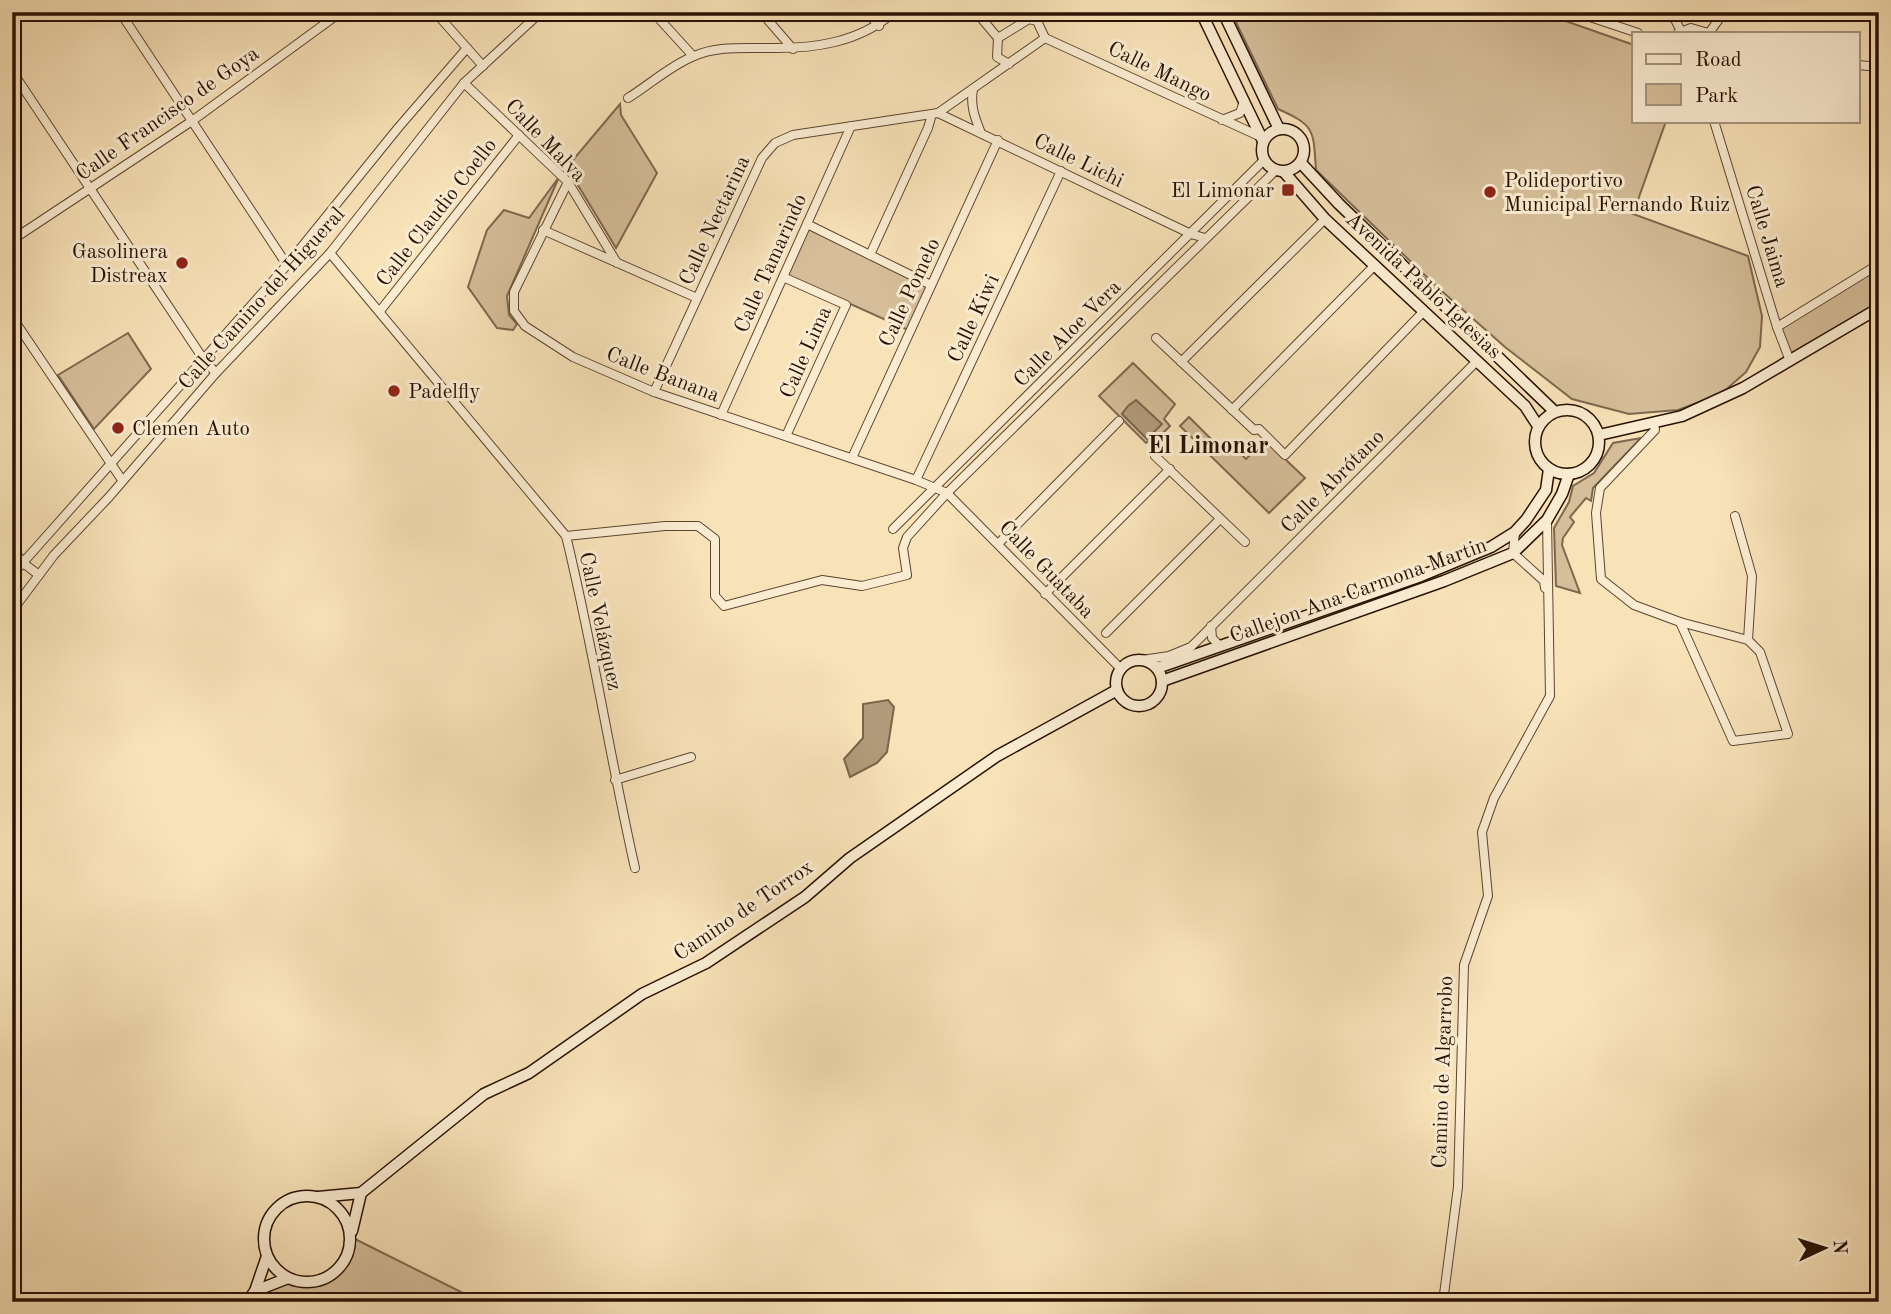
<svg xmlns="http://www.w3.org/2000/svg" width="1891" height="1314" font-family="'Old Standard TT',serif">
	<rect width="100%" height="100%" fill="#f8e2b8"/>
	<filter id="stains"><feTurbulence type="fractalNoise" baseFrequency=".00286" numOctaves="4"/><feColorMatrix values="0 0 0 0 .2 0 0 0 0 .09 0 0 0 0 .02 0 0 0 .5 -.17"/></filter>
	<radialGradient id="worn" r=".72"><stop offset=".6" stop-color="#630" stop-opacity="0"/><stop offset="1" stop-color="#630" stop-opacity=".3"/></radialGradient>
	<g fill="#d5be99" stroke="#7e684e" stroke-width="2">
		<path d="M1231 12H1540L1634 45V121H1666L1633 214 1748 256 1762 316 1760 347 1746 372 1721 394 1678 410 1629 414 1572 399 1505 347 1436 286 1316 170C1313 130 1316 126 1278 109Z"/>
		<polygon points="620,104 621,115 657,173 616,248 567,167"/>
		<polygon points="559,177 507,296 509,315 517,324 513,330 497,328 468,287 487,230 504,210 529,218"/>
		<polygon points="809,228 927,286 908,330 786,275"/>
		<polygon points="1879,267 1879,304 1791,359 1780,328"/>
		<polygon points="128,333 151,369 94,429 58,375"/>
		<polygon points="1133,363 1175,404 1164,419 1170,426 1155,441 1152,438 1146,443 1099,396"/>
		<polygon points="1189,417 1227,455 1235,448 1246,459 1265,440 1305,478 1269,513 1180,426"/>
		<polygon points="1641,438 1593,488 1591,501 1586,498 1570,517 1574,522 1563,538 1562,545 1580,593 1556,586 1554,528 1569,502 1573,486 1594,473 1613,443"/>
		<path d="M353 1238 481 1302H249L255 1291C265 1287 277 1280 287 1279 292 1278 297 1282 303 1282 331 1285 345 1262 353 1238Z"/>
	</g>
	<g fill="#b19b7a" stroke="#7a644a" stroke-width="2">
		<polygon points="1136,400 1162,424 1147,439 1122,414 1128,406"/>
		<polygon points="888,700 894,707 887,752 877,763 850,777 844,759 863,738 863,704"/>
	</g>
	<g fill="none" stroke-linecap="round" stroke-linejoin="round">
		<defs>
			<g id="street">
				<polyline points="120,12 287,265"/>
				<polyline points="435,12 483,66"/>
				<polyline points="653,12 693,56"/>
				<polyline points="761,12 793,49"/>
				<polyline points="867,12 879,26"/>
				<polyline points="976,12 998,38"/>
				<polyline points="1575,12 1638,33"/>
				<polyline points="1671,12 1681,31"/>
				<polyline points="1678,33 1691,28 1708,33"/>
				<polyline points="1709,33 1724,12"/>
				<polyline points="1045,38 1259,136"/>
				<polyline points="1858,65 1879,67"/>
				<polyline points="12,71 204,360 216,373"/>
				<polyline points="464,83 568,182 617,263"/>
				<path d="M973 89C970 106 975 118 981 133"/>
				<path d="M628 98C649 85 670 66 692 57 715 46 743 48 767 48 813 49 859 43 894 12"/>
				<polyline points="938,113 1191,234 1205,238"/>
				<polyline points="1222,120 1240,113 1244,101"/>
				<polyline points="1714,121 1777,327 1790,361"/>
				<polyline points="568,182 514,292 514,311 525,326 573,357 654,392 916,480 947,493 1121,669"/>
				<polyline points="807,224 931,285"/>
				<polyline points="543,230 697,298"/>
				<polyline points="12,240 192,121 341,12"/>
				<path d="M330 253 566 536C593 646 610 758 635 868"/>
				<polyline points="870,255 928,128 932,114"/>
				<polyline points="783,277 846,305 786,436"/>
				<polyline points="380,311 519,135"/>
				<polyline points="12,317 122,480"/>
				<polyline points="1777,327 1879,264"/>
				<polyline points="1156,338 1254,430 1259,429 1285,455 1424,311"/>
				<polyline points="1181,362 1325,219"/>
				<polyline points="654,392 762,158 775,143 793,135 938,113 1045,38 1037,21 1029,19 998,38 997,57 1009,64"/>
				<polyline points="1232,410 1375,265"/>
				<polyline points="721,415 851,126"/>
				<polyline points="1654,423 1655,430 1600,488 1596,513 1601,579 1634,605 1680,622"/>
				<polyline points="1155,456 1245,542"/>
				<polyline points="852,458 998,140"/>
				<polyline points="916,480 1061,171"/>
				<polyline points="1735,516 1752,576 1748,640"/>
				<polyline points="893,529 1264,160"/>
				<polyline points="1515,532 1513,553 1544,581 1545,588"/>
				<polyline points="566,536 665,526 698,526 715,539 715,596 724,606 822,580 862,586 907,575 903,548 907,537 947,493 1276,170"/>
				<polyline points="998,544 1119,421"/>
				<polyline points="12,547 23,563 39,575"/>
				<polyline points="12,575 287,265 398,128 467,48"/>
				<polyline points="1045,594 1170,469"/>
				<polyline points="12,611 54,555 109,497 216,373 330,253 464,83 541,12"/>
				<polygon points="1680,622 1748,640 1760,652 1788,734 1733,741"/>
				<polyline points="1211,626 1212,638 1220,646"/>
				<polyline points="1106,633 1220,519"/>
				<polyline points="1142,660 1169,656 1191,647 1477,361"/>
				<polyline points="615,780 691,757"/>
				<polyline points="1443,1302 1458,1187 1464,965 1488,896 1482,832 1494,798 1550,696 1547,520"/>
			</g>
			<g id="secondary">
				<polyline points="1201,12 1263,141"/>
				<polyline points="1223,12 1279,129"/>
				<circle cx="1283" cy="150" r="21"/>
				<polyline points="1301,163 1339,204 1554,411"/>
				<polyline points="1284,172 1325,219 1525,406 1538,426"/>
				<circle cx="1567" cy="442" r="32"/>
				<polyline points="1599,435 1682,416 1743,388 1879,308"/>
				<circle cx="1139" cy="683" r="23"/>
				<polyline points="1157,668 1421,576 1491,547 1515,532 1526,520 1546,490 1549,469"/>
				<polyline points="1162,681 1444,581 1513,553 1547,520 1562,494 1569,474"/>
				<circle cx="307" cy="1239" r="43"/>
				<polyline points="318,1197 361,1193 484,1094 529,1073 642,994 706,963 805,897 850,858 997,756 1117,690"/>
				<polyline points="352,1231 361,1193"/>
				<polyline points="255,1291 288,1278"/>
				<polyline points="247,1302 255,1291 267,1256"/>
			</g>
		</defs>
		<use href="#street" stroke="#5c4530" stroke-width="10"/>
		<use href="#secondary" stroke="#281103" stroke-width="13"/>
		<use href="#street" stroke="#faecd1" stroke-width="8"/>
		<use href="#secondary" stroke="#faecd1" stroke-width="10"/>
	</g>
	<g fill="#8f2418" stroke="#faecd1" stroke-width="2.5">
		<rect x="1281" y="183" width="14" height="14" rx="3.5"/>
		<circle cx="1490" cy="192" r="7"/>
		<circle cx="182" cy="263" r="7"/>
		<circle cx="394" cy="391" r="7"/>
		<circle cx="118" cy="428" r="7"/>
	</g>
	<g text-anchor="middle" stroke-width="6" stroke-linejoin="round" paint-order="stroke">
		<g font-size="21" fill="#281103" stroke="#faecd1">
			<text transform="translate(1160 71) rotate(26)" y="7">Calle Mango</text>
			<text transform="translate(167 113) rotate(-35)" y="7">Calle Francisco de Goya</text>
			<text transform="translate(546 140) rotate(46)" y="7">Calle Malva</text>
			<text transform="translate(1079 160) rotate(26)" y="7">Calle Lichi</text>
			<text transform="translate(436 212) rotate(-52)" y="7">Calle Claudio Coello</text>
			<text transform="translate(714 220) rotate(-65)" y="7">Calle Nectarina</text>
			<text transform="translate(1768 236) rotate(73)" y="7">Calle Jaima</text>
			<text transform="translate(770 263) rotate(-66)" y="7">Calle Tamarindo</text>
			<text transform="translate(1424 285) rotate(43)" y="7">Avenida Pablo Iglesias</text>
			<text transform="translate(909 292) rotate(-65)" y="7">Calle Pomelo</text>
			<text transform="translate(261 298) rotate(-48)" y="7">Calle Camino del Higueral</text>
			<text transform="translate(973 318) rotate(-65)" y="7">Calle Kiwi</text>
			<text transform="translate(1067 333) rotate(-45)" y="7">Calle Aloe Vera</text>
			<text transform="translate(805 352) rotate(-66)" y="7">Calle Lima</text>
			<text transform="translate(663 374) rotate(21)" y="7">Calle Banana</text>
			<text transform="translate(1332 481) rotate(-45)" y="7">Calle Abrótano</text>
			<text transform="translate(1047 569) rotate(46)" y="7">Calle Guataba</text>
			<text transform="translate(1358 590) rotate(-20)" y="7">Callejon Ana Carmona Martin</text>
			<text transform="translate(601 621) rotate(78)" y="7">Calle Velázquez</text>
			<text transform="translate(743 910) rotate(-34)" y="7">Camino de Torrox</text>
			<text transform="translate(1442 1072) rotate(-88)" y="7">Camino de Algarrobo</text>
		</g>
		<g font-size="21" fill="#281103" stroke="#faecd1" text-anchor="start">
			<text x="1504" y="187">Polideportivo<tspan x="1504" dy="24">Municipal Fernando Ruiz</tspan></text>
			<text x="1274" y="197" text-anchor="end">El Limonar</text>
			<text x="168" y="258" text-anchor="end">Gasolinera<tspan x="168" dy="24">Distreax</tspan></text>
			<text x="408" y="398">Padelfly</text>
			<text x="132" y="435">Clemen Auto</text>
		</g>
		<g font-size="24" font-weight="bold" fill="#281103" stroke="#faecd1">
			<text x="1208" y="453">El Limonar</text>
		</g>
	</g>
	<rect width="1891" height="1314" fill="none" stroke="#f8e2b8" stroke-width="42"/>
	<rect x="14" y="14" width="1863" height="1286" fill="none" stroke="#281103" stroke-width="3.5"/>
	<rect x="21" y="21" width="1849" height="1272" fill="none" stroke="#281103" stroke-width="2"/>
	<rect x="1632" y="32" width="228" height="91" fill="#faecd1" stroke="#a6947f" stroke-width="2"/>
	<rect x="1646" y="54" width="35" height="10" fill="#faecd1" stroke="#a6947f" stroke-width="2"/>
	<text x="1695" y="66" font-size="21" fill="#281103">Road</text>
	<rect x="1646" y="84" width="35" height="21" fill="#d5be99" stroke="#a6947f" stroke-width="2"/>
	<text x="1695" y="102" font-size="21" fill="#281103">Park</text>
	<g transform="translate(1824 1248) rotate(86)" stroke="#faecd1" stroke-width="5" paint-order="stroke">
	<path d="M0-5L12 26L0 18L-12 26Z" fill="#281103"/>
	<text y="-10" font-size="19" font-weight="bold" text-anchor="middle" fill="#281103">N</text>
	</g>
	<rect width="100%" height="100%" filter="url(#stains)"/>
	<rect width="100%" height="100%" fill="url(#worn)"/>
</svg>
